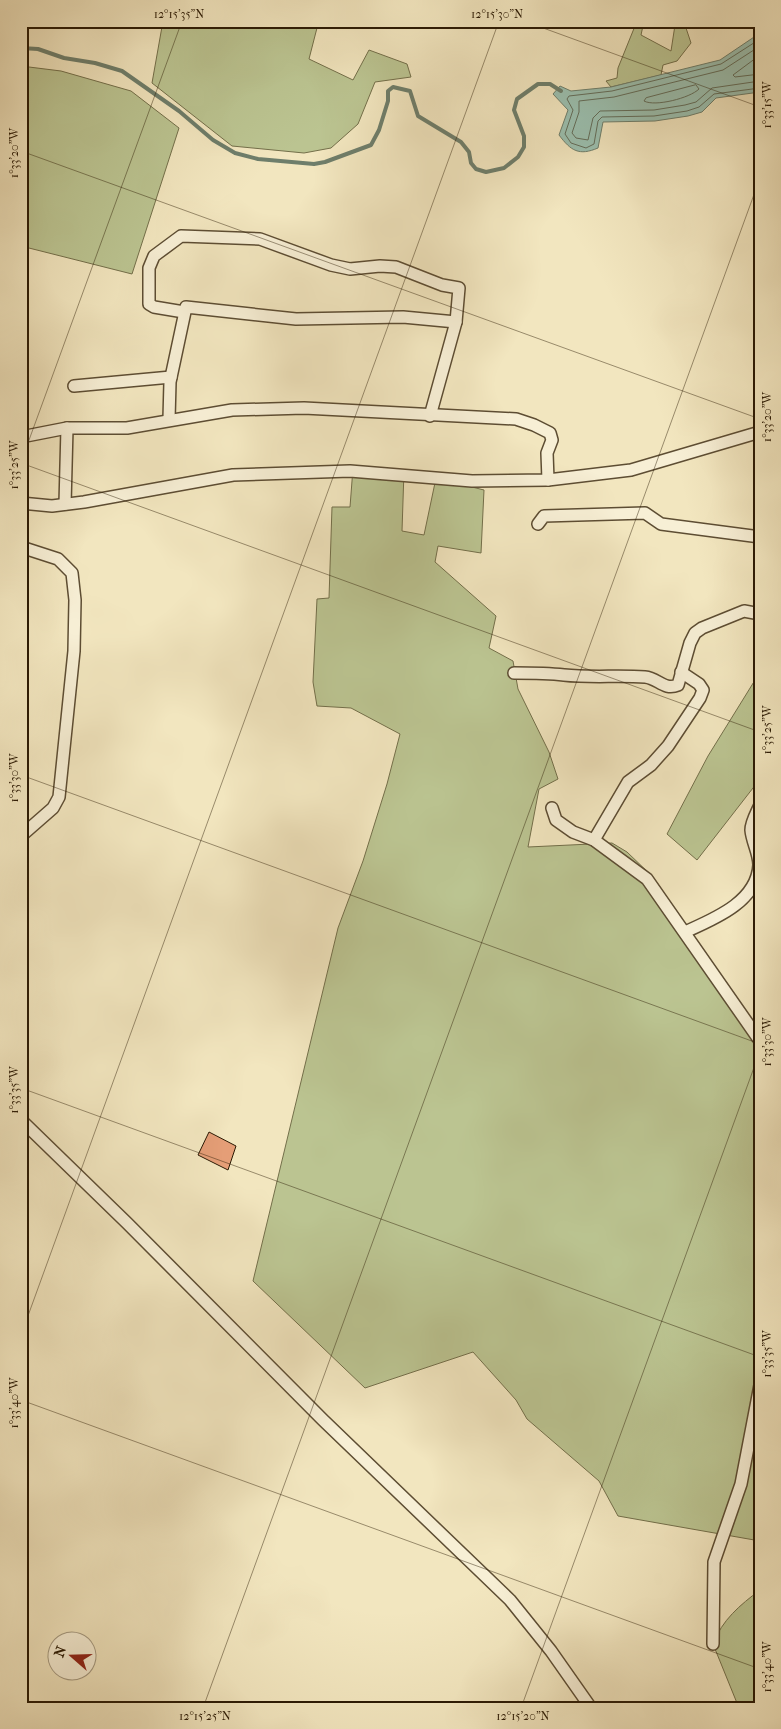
<svg xmlns="http://www.w3.org/2000/svg" width="781" height="1729" font-family="'IM FELL French Canon',serif">
	<rect width="100%" height="100%" fill="#f2e6bf"/>
	<filter id="stains"><feTurbulence type="fractalNoise" baseFrequency=".004" numOctaves="4"/><feColorMatrix values="0 0 0 0 .2 0 0 0 0 .09 0 0 0 0 .02 0 0 0 .5 -.17"/></filter>
	<radialGradient id="worn" r=".72"><stop offset=".6" stop-color="#630" stop-opacity="0"/><stop offset="1" stop-color="#630" stop-opacity=".3"/></radialGradient>
	<g fill="#bbc491" stroke="#736f4a">
		<polygon points="163,21 278,21 318,24 309,59 353,80 369,50 407,64 411,77 375,82 358,124 331,148 304,153 232,146 152,83"/>
		<polygon points="637,21 644,21 641,35 671,51 675,25 685,25 691,43 677,61 663,65 661,75 611,87 606,81 617,78 618,68"/>
		<polygon points="21,66 61,71 131,91 179,128 132,274 21,246"/>
		<polygon points="353,468 404,471 402,531 424,535 436,478 484,490 481,553 438,546 435,562 496,616 489,648 513,661 518,689 549,752 558,779 539,789 528,847 612,843 627,852 653,877 678,922 760,1039 760,1122 754,1138 760,1140 760,1541 618,1516 599,1481 527,1419 516,1400 473,1352 365,1388 253,1281 338,928 363,861 387,784 400,734 351,708 317,706 313,682 317,599 329,598 332,507 350,507"/>
		<polygon points="760,672 760,779 697,860 667,834 708,756"/>
		<path d="M760 1590V1708H739L713 1644C722 1620 740 1605 760 1590Z"/>
	</g>
	<path fill="#9bc0b0" stroke="#6e7e6b" d="M760 33V92L716 98 702 112 688 116 655 121 603 122 598 148C579 156 571 151 559 135L568 110 553 94 560 86 571 91 611 87 720 60Z"/>
	<g fill="none" stroke-linecap="round" stroke-linejoin="round">
		<g stroke="#636d5a" stroke-width="1">
			<polyline points="760,39 721,64 612,91 569,96 567,99 573,110 565,134 571,143 586,148 594,144 598,121 602,117 654,116 687,111 699,107 714,94 760,88"/>
			<polyline points="760,46 723,70 614,97 579,101 579,112 572,133 576,138 588,140 593,118 600,111 654,110 685,105 696,102 712,88 760,81"/>
			<polyline points="760,55 733,75 735,77 760,74"/>
			<path d="M696 85 699 89C690 98 655 107 644 101L646 98Z"/>
		</g>
		<polyline stroke="#6e7e6b" stroke-width="4" points="21,48 38,49 64,58 95,63 122,71 179,111 213,140 235,153 258,159 314,164 325,162 371,145 379,130 388,101 388,91 393,87 410,91 418,116 461,142 469,152 471,163 476,169 486,172 504,168 518,157 524,147 524,136 514,110 517,99 538,84 550,84 561,91"/>
	</g>
	<polygon fill="#e59e77" stroke="#2b1a04" points="209,1132 236,1146 228,1170 198,1155"/>
	<g fill="none" stroke-linecap="round" stroke-linejoin="round">
		<defs>
			<g id="street">
				<polyline points="184,312 154,307 149,304 149,268 154,256 181,236 260,239 331,265 350,269 380,266 396,267 442,285 459,288 456,322 430,416"/>
				<polyline points="74,386 171,377"/>
				<polyline points="169,419 170,382 186,307 296,319 403,317 456,322"/>
				<polyline points="21,437 67,428 127,428 232,410 304,408 516,419 534,425 550,433 552,440 547,453 548,480"/>
				<polyline points="21,503 52,506 84,502 233,475 350,471 472,481 548,480 631,470 760,432"/>
				<polyline points="65,504 67,428"/>
				<polyline points="538,524 544,516 645,513 661,524 760,537"/>
				<polyline points="21,547 58,559 72,573 75,600 74,651 59,797 53,808 21,836"/>
				<path d="M514 673C531 673 547 673 564 675 591 678 618 675 645 677 658 678 664 691 678 685L690 643 695 633 702 628 744 611 760 614"/>
				<polyline points="552,808 556,820 573,832 594,840 647,879 760,1041"/>
				<polyline points="594,840 628,782 651,765 668,746 700,698 703,690 699,684 681,672"/>
				<path d="M685 932C714 919 757 902 759 865 759 853 752 842 751 830 751 822 757 812 760 805"/>
				<polyline points="21,1120 127,1223 323,1420 510,1600 551,1651 591,1708"/>
				<polyline points="713,1644 714,1562 741,1484 760,1385"/>
			</g>
		</defs>
		<use href="#street" stroke="#5d4d33" stroke-width="14"/>
		<use href="#street" stroke="#f7efd5" stroke-width="11"/>
	</g>
	<path fill="none" stroke="#2b1a04" stroke-width="1" stroke-opacity="0.45" d="M524 21 760 107M21 151 760 419M21 462 182 21M21 463 760 732M21 775 760 1044M21 1088 760 1357M21 1335 499 21M21 1400 760 1669M203 1708 760 178M521 1708 760 1051"/>
	<rect width="781" height="1729" fill="none" stroke="#f2e6bf" stroke-width="55"/>
	<g transform="translate(72 1656) rotate(290)"><circle r="24" fill="#f7efd5" stroke="#a59a81"/>
	<path d="M0-4L9 19L0 12L-9 19Z" fill="#8f2418"/>
	<text y="-8" font-size="14" font-weight="bold" text-anchor="middle" fill="#2b1a04">N</text>
	</g>
	<rect x="28" y="28" width="726" height="1674" fill="none" stroke="#2b1a04" stroke-width="2"/>
	<g font-size="12" text-anchor="middle" fill="#2b1a04">
		<text x="179" y="18">12°15'35"N</text>
		<text x="497" y="18">12°15'30"N</text>
		<text transform="translate(767 105) rotate(-90)" y="4">1°33'15"W</text>
		<text transform="translate(14 153) rotate(-90)" y="4">1°33'20"W</text>
		<text transform="translate(767 417) rotate(-90)" y="4">1°33'20"W</text>
		<text transform="translate(14 465) rotate(-90)" y="4">1°33'25"W</text>
		<text transform="translate(767 730) rotate(-90)" y="4">1°33'25"W</text>
		<text transform="translate(14 778) rotate(-90)" y="4">1°33'30"W</text>
		<text transform="translate(767 1042) rotate(-90)" y="4">1°33'30"W</text>
		<text transform="translate(14 1090) rotate(-90)" y="4">1°33'35"W</text>
		<text transform="translate(767 1354) rotate(-90)" y="4">1°33'35"W</text>
		<text transform="translate(14 1403) rotate(-90)" y="4">1°33'40"W</text>
		<text transform="translate(767 1667) rotate(-90)" y="4">1°33'40"W</text>
		<text x="205" y="1720">12°15'25"N</text>
		<text x="523" y="1720">12°15'20"N</text>
	</g>
	<rect width="100%" height="100%" filter="url(#stains)"/>
	<rect width="100%" height="100%" fill="url(#worn)"/>
</svg>
